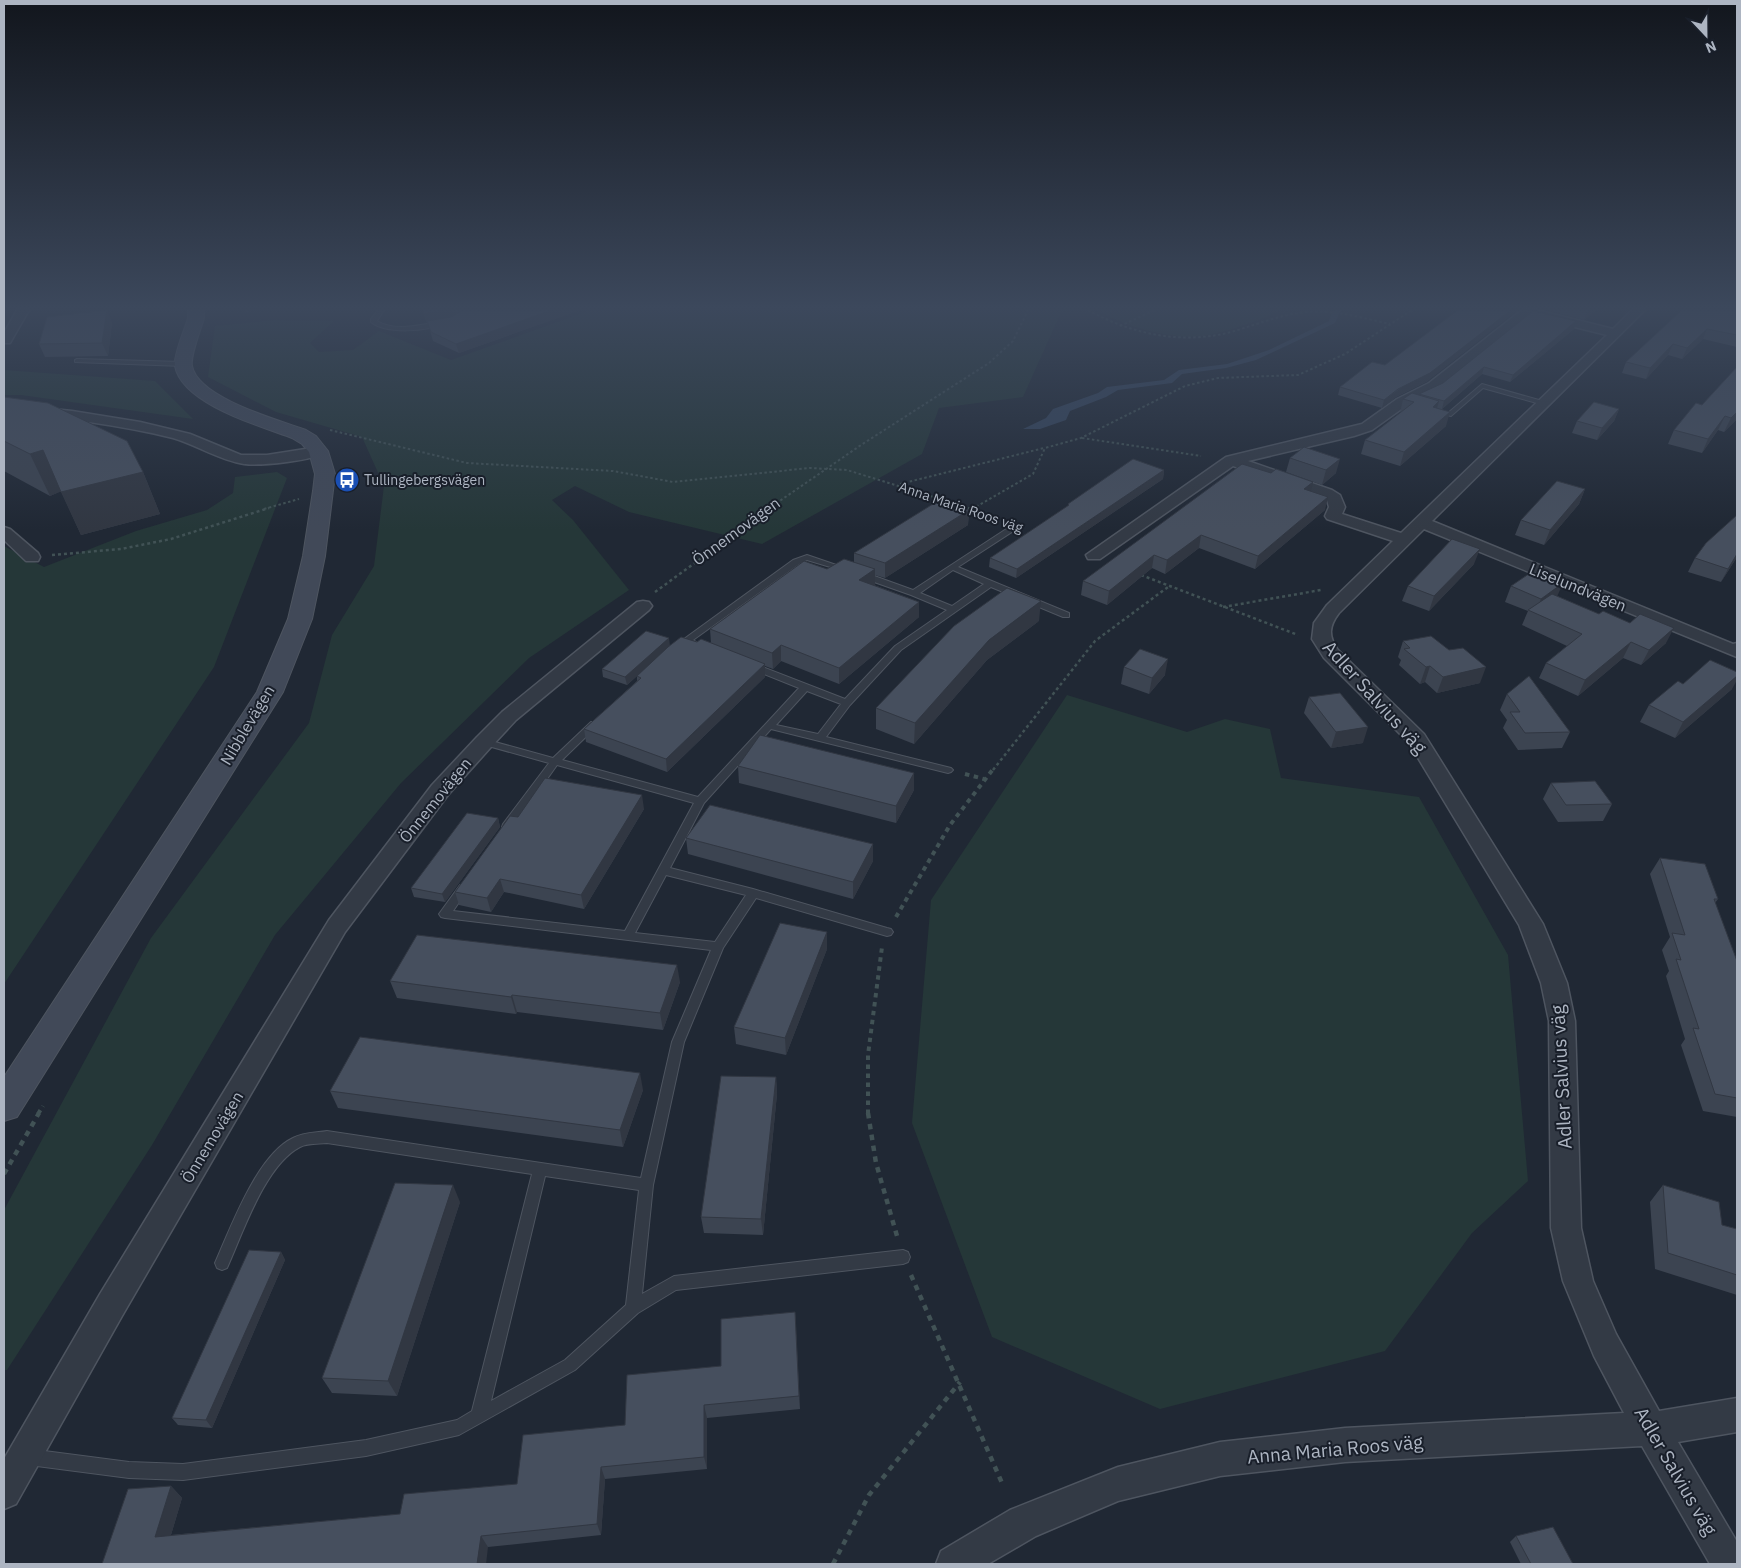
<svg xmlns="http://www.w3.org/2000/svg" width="1741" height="1568" font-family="'IBM Plex Sans',sans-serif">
	<rect width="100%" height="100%" fill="#202834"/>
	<g fill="#253738">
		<polygon points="591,310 1062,310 1023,397 939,408 922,454 762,544 629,512 575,486 552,500 573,520 629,590 529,658 401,783 275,935 152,1145 7,1370 4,1370 4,1210 151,938 309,723 332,635 374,566 384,486 362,437 276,412 208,377 215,326 275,320 334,321 310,343 319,352 353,350 379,331 451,360"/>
		<path d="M1097 310H1281C1261 320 1230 331 1208 335 1172 341 1129 328 1097 310Z"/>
		<polygon points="4,370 155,381 193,419 21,395 4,395"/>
		<polygon points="277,472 287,478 214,667 4,984 4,546 44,567 136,531 207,510 233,493 235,477"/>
		<polygon points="1067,695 1187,732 1225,719 1270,729 1281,778 1419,797 1508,955 1528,1181 1472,1233 1385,1351 1160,1409 992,1337 912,1123 931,900"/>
	</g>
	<polygon fill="#34445b" points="1333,310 1341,310 1335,323 1256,360 1226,368 1182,374 1172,383 1118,390 1106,397 1070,411 1066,420 1040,429 1023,429 1046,418 1053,409 1098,393 1107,387 1164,380 1179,370 1227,364 1269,350 1329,321"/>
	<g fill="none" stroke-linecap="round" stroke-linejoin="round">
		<defs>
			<g id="lane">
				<path d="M378 310H384L377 321C395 332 422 325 441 321L444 323C428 332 385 334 371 322V319Z"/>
				<polygon points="77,359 183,362 186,364 183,366 75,362 75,360"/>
				<polygon points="1482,384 1546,402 1547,403 1544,405 1483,388 1451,416 1433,412 1436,410 1448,413"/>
				<path d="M1014 524H1017L1021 526 958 567 1069 613V617H1063L991 587 901 650 850 705 826 737 951 768 953 770 951 772 948 773 771 729 704 803 670 868 753 889 887 928 891 929 893 932 891 935 887 936 756 898 723 948 684 1042 653 1185 642 1294 674 1276 903 1250 908 1252 910 1257 908 1262 903 1264 676 1290 638 1313 575 1370 459 1435 366 1456 183 1480 129 1478 29 1465 23 1463 21 1457 23 1451 29 1449 129 1462 183 1464 366 1440 457 1420 472 1411 532 1174 327 1143C319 1144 308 1143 300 1147 265 1165 243 1233 227 1268L222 1270 217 1268 215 1263C231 1227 257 1155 293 1138 304 1132 316 1133 327 1131L641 1178 672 1042 711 950 445 918 441 917 439 914 460 885H468L469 888 453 911 625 931 694 803 557 765 511 830H503L502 827 503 824 549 763 481 744 479 742 484 739 553 758 591 722H597L599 724 597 726 562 760 698 797 799 688 749 668 748 666 749 664H755L845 699 895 646 947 610 911 595 860 577V573H866L913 590ZM953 570 984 584 952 606 920 593ZM807 691 841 704 818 734 776 725ZM666 875 746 895 715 942 635 933ZM545 1176 639 1190 626 1305 565 1360 491 1401Z"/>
				<polygon points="807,555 851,570 847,572 807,560 799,564 693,640 701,645 700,647 697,648 684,643 683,641 684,639 793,560"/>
			</g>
			<g id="street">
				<polygon points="17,310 29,310 10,343 4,343 4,333"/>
				<path d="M1522 310H1537L1613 329 1632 310H1645L1432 521 1733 644 1737 643V657L1424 529 1339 613C1329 626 1328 636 1338 650L1424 734 1543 924 1567 983 1575 1021 1581 1228 1593 1281 1616 1334 1659 1411 1737 1398V1432L1678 1442 1737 1542V1564H1710L1642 1446 1345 1462 1220 1476 1118 1501 1036 1536 988 1564H936L941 1551 1010 1510 1118 1467 1220 1442 1345 1428 1624 1413 1594 1356 1563 1281 1551 1228 1549 1021 1541 983 1519 925 1409 743 1324 658 1312 639 1314 623 1327 605 1393 541 1327 519 1325 516 1329 507 1327 500 1320 496 1233 466 1100 559H1088L1086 555 1226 457 1362 424 1397 399 1429 383ZM1530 316 1607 335 1401 533 1342 514 1345 507 1340 495 1332 490 1248 461 1354 436 1372 430 1407 405 1439 389Z"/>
				<path d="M4 404 72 411 140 422 190 434 241 455H267L318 447 325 451C318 461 258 466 244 464 219 460 197 445 173 438 117 424 61 418 4 412Z"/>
				<polygon points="4,527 10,529 38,553 40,557 38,561 26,561 4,540"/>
				<polygon points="643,601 649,602 652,606 649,610 516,720 491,747 448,795 345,932 122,1316 16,1504 4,1509 4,1459 100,1294 329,920 432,785 477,737 502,712 637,602"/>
			</g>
			<path id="secondary" d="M188 310H204V318C201 329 190 356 192 366 198 398 278 420 306 430L316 436 328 451 335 474 325 556 312 619 283 692 17 1117 4 1121V1077L257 692 288 619 303 556 313 491 315 474 309 452 302 444 292 438C260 426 182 404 175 366 173 356 185 329 188 318Z"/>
		</defs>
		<use href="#lane" stroke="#4e5560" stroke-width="2"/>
		<use href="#street" stroke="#4e5560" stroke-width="3"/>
		<use href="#secondary" stroke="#4e5560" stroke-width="2"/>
		<g stroke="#415255" stroke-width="2" stroke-dasharray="2.5 2.5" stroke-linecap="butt">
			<path d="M1088 310C1131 334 1182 345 1231 332 1256 325 1281 314 1308 312 1336 310 1363 318 1390 324"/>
			<polyline points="1120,326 1155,310"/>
			<polyline points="330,430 467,463 613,471 673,482 810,468 847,470 972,509"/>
			<polyline points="1082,438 1201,456"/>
			<polyline points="900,484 1044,448"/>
			<polyline points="264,509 299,499"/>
			<polyline points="768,509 861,445 989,363 1013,341 1028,310"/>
			<polyline points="972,509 1033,474 1045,448 1081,438 1185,386 1218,378 1298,375 1345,354 1412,310"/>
		</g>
		<g stroke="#415255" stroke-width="2.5" stroke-dasharray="3 3" stroke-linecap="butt">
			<polyline points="968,508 998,518"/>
			<polyline points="972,509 975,508"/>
			<polyline points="52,555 121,549 171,539 269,508"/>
			<polyline points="1141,575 1298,635"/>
			<polyline points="655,592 770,508"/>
			<polyline points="1223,607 1321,590"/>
			<polyline points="993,770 1095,641 1168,587"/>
		</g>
		<g stroke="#415255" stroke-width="4" stroke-dasharray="4.5 4.5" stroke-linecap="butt">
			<polyline points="965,774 984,779"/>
			<polyline points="896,917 950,825 994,768"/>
			<polyline points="38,1114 43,1106"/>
			<polyline points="868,1114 868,1055 882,947"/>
		</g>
		<g stroke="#415255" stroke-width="4.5" stroke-dasharray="5.5 5.5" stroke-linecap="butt">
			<polyline points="868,1113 876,1163 897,1236"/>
			<polyline points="4,1174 39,1113"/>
			<polyline points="911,1275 1002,1483"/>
			<polyline points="833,1564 869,1495 960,1382"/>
		</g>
		<use href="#lane" fill="#333a45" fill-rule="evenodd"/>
		<use href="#street" fill="#333a45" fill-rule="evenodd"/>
		<use href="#secondary" fill="#414958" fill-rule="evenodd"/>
	</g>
	<g fill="#3c4451">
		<polygon points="422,310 580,310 459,353 433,341 428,323 427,323"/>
		<polygon points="1547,310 1596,310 1584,320"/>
		<polygon points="1681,310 1737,310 1737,347 1703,339 1682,359 1668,355 1646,379 1622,373 1626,362 1680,312"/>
		<polygon points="1576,321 1574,329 1510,382 1482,374 1442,409 1446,426 1400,466 1361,454 1365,440 1400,413 1403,399 1419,395"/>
		<polygon points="112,323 108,356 45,357 39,344"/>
		<polygon points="1385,365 1428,381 1396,397 1382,408 1338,395 1340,387"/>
		<polygon points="1737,367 1737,419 1724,432 1718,430 1702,453 1668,444 1674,430 1702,405"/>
		<polygon points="4,397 143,472 160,514 81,535 61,491 50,496 4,471"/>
		<polygon points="1619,409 1614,421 1597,440 1572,433 1577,421"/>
		<polygon points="1290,458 1336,473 1322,485 1286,472"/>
		<polygon points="1164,470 1163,479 1016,578 989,567 990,558 1068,506 1068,504"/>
		<polygon points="1585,489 1579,504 1544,545 1515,535 1521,520"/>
		<polygon points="1311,491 1325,510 1255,569 1199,548 1165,574 1152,568 1107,605 1081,595 1083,581"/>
		<polygon points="969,510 968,525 885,578 875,575 874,585 919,602 919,617 839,684 781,661 773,669 765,666 765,677 667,772 586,742 584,729 637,681 637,676 627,685 603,677 602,669 670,645 697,642 711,643 710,629 827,569 854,563 854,553"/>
		<polygon points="1737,557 1721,582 1688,572 1695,558"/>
		<polygon points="1474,564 1429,611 1402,601 1408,586"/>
		<polygon points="1511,586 1557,596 1666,643 1641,665 1623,658 1578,696 1539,678 1546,663 1567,646 1522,625 1528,611 1505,602"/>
		<polygon points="1039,621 987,660 914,744 876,729 876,708"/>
		<polygon points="1403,641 1480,683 1437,693 1425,682 1420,684 1399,665 1401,660 1398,657"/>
		<polygon points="1124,667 1165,675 1149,694 1121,684"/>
		<polygon points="1683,684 1732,689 1675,738 1640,722 1649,705"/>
		<polygon points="1507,694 1570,732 1562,748 1518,750 1503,728 1507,720 1500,710"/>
		<polygon points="1309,697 1363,743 1331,748 1304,713"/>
		<polygon points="738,766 914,790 896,823 739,783"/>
		<polygon points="1551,783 1612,804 1603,821 1558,822 1543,799"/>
		<polygon points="644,809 584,909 504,892 491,912 459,905 455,892 518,817"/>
		<polygon points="498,818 500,827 445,902 414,897 411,888"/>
		<polygon points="686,838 873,861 853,899 688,854"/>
		<polygon points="1660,858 1718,899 1715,903 1737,961 1737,1117 1703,1111 1681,1045 1685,1039 1666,976 1669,971 1662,950 1670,937 1650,874"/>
		<polygon points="827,949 786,1055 736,1044 734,1027"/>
		<polygon points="390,981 680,982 663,1030 517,1012 516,1014 397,998"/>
		<polygon points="776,1077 777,1094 763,1235 704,1233 701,1217"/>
		<polygon points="643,1090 623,1147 338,1108 330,1091"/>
		<polygon points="1663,1185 1722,1225 1737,1229 1737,1295 1655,1269 1650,1202"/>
		<polygon points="460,1202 397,1396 332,1393 322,1378"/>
		<polygon points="281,1252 285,1260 212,1428 178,1425 172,1418"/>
		<polygon points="795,1312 800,1409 707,1418 707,1469 605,1479 601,1535 488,1547 102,1564 171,1486 182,1498 171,1535 400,1514 517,1484 625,1425 721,1366"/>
		<polygon points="1516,1536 1573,1564 1521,1564 1510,1542"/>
	</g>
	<g fill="#313742">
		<polygon points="107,310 112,323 108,356 102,343"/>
		<polygon points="244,310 256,310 245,313"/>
		<polygon points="442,310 455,310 457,317 427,323 424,314"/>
		<polygon points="552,310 580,310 459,353 456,344"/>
		<polygon points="1511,310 1518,310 1428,381 1396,397 1382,408 1384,400"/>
		<polygon points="1589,310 1596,310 1584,320 1587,312"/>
		<polygon points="1576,321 1574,329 1510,382 1513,375"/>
		<polygon points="1707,329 1703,339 1682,359 1687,348"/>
		<polygon points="1673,344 1668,355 1646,379 1650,368"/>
		<polygon points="1484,367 1482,374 1442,409 1444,401"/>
		<polygon points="1439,401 1435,415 1433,407"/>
		<polygon points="1619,409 1614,421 1597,440 1602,428"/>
		<polygon points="1450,412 1446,426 1400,466 1404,452"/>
		<polygon points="1737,412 1737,419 1724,432 1731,418"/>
		<polygon points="1725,416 1718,430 1702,453 1708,439"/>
		<polygon points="43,450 62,491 50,496 30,454"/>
		<polygon points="1340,459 1336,473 1322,485 1326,470"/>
		<polygon points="1164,470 1163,479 1016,578 1017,569"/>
		<polygon points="143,472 160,514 81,535 61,492"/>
		<polygon points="1313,482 1310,495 1304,489"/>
		<polygon points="1585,489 1579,504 1544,545 1550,530"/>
		<polygon points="1328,497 1325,510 1255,569 1258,556"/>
		<polygon points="969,510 968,525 885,578 885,563"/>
		<polygon points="1201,535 1199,548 1165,574 1167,560"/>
		<polygon points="1480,549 1474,564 1429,611 1434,596"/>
		<polygon points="1737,554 1737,557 1721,582 1728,569"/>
		<polygon points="1154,555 1152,568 1107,605 1109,591"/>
		<polygon points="875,569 875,585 859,595 859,580"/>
		<polygon points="1563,583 1556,599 1535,614 1541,599"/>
		<polygon points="1041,601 1039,621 987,660 914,744 915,723 989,640"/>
		<polygon points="919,602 919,617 839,684 839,668"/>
		<polygon points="1674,628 1666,643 1641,665 1649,650"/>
		<polygon points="669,638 670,646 627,685 625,677"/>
		<polygon points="1631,642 1623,658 1578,696 1585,680"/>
		<polygon points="781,645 781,661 773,669 772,653"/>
		<polygon points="1168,659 1165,675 1149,694 1152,678"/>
		<polygon points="765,664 765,677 667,772 666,759"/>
		<polygon points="1430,666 1425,682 1420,684 1426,667"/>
		<polygon points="1486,667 1480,683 1437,693 1443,677"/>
		<polygon points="1737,676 1737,680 1732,689 1675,738 1683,722"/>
		<polygon points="1368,727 1363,743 1331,748 1336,732"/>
		<polygon points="914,773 914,790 896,823 896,806"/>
		<polygon points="642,795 644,809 584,909 581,895"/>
		<polygon points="498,818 500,827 445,902 442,894"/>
		<polygon points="873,844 873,861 853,899 853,882"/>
		<polygon points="500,879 504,892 491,912 487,898"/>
		<polygon points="827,932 827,949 786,1055 785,1038"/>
		<polygon points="677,965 680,982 663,1030 660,1013"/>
		<polygon points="512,995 517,1012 516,1014 511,997"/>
		<polygon points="640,1073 643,1090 623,1147 620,1130"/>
		<polygon points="776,1077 777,1094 763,1235 761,1219"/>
		<polygon points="453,1185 460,1202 397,1396 388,1381"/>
		<polygon points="281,1252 285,1260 212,1428 206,1420"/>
		<polygon points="795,1312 796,1326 800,1409 799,1396"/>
		<polygon points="704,1405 707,1418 707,1469 704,1457"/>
		<polygon points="601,1467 605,1479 601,1535 597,1524"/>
		<polygon points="171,1486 182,1498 167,1548 155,1537"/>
		<polygon points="481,1536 488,1547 486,1564 477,1564"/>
	</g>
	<g fill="#464f5e" stroke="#313742">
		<polygon points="107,310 102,343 39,344 47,317"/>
		<polygon points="423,310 442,310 424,314"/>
		<polygon points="458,310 552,310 456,344 431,332 427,321 451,317 460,312"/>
		<polygon points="1458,310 1511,310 1430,373 1398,389 1384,400 1340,387 1372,362 1385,365"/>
		<polygon points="1579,310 1589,310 1587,312"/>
		<polygon points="1682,310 1737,310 1737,335 1707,329 1687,348 1673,344 1650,368 1626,362"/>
		<polygon points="1533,311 1576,321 1513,375 1484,367 1444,401 1419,394 1443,383"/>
		<polygon points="1737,367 1737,412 1731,418 1725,416 1708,439 1674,430 1696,403 1702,405"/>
		<polygon points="1412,393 1439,401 1433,407 1450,412 1404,452 1365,440 1414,402 1403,399"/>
		<polygon points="4,397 48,403 127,441 143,472 61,492 43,450 30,454 4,441"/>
		<polygon points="1594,402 1619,409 1602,428 1577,421"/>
		<polygon points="1304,447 1340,459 1326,470 1290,458"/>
		<polygon points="1133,459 1164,470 1017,569 990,558 1069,505 1068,504"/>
		<polygon points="1242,464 1271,473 1276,469 1313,482 1304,489 1328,497 1258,556 1201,535 1167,560 1154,555 1109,591 1083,581"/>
		<polygon points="1557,481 1585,489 1550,530 1521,520"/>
		<polygon points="941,499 969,510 885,563 854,553"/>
		<polygon points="1737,515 1737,554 1728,569 1695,558 1706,543"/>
		<polygon points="1452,539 1480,549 1434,596 1408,586"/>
		<polygon points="844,559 875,569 859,580 919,602 839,668 781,645 772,653 710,629 804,561 827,569"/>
		<polygon points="1533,571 1563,583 1541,599 1511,586"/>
		<polygon points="1007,588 1041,601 989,640 915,723 876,708 954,626"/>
		<polygon points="1552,594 1599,614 1603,611 1630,623 1640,614 1674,628 1649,650 1631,642 1585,680 1546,663 1582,634 1528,610"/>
		<polygon points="646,631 669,638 625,677 602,669"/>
		<polygon points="1431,636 1449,650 1463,648 1486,667 1443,677 1430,666 1426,667 1404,649 1410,648 1403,641"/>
		<polygon points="681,637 697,642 701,639 765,664 666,759 584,729 641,678 637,676 668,647"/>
		<polygon points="1140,649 1168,659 1152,678 1124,667"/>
		<polygon points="1710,660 1737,672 1737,676 1683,722 1649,705 1678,681 1683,684"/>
		<polygon points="1529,676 1570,732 1525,733 1510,712 1520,712 1507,694"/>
		<polygon points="1340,693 1368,727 1336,732 1309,697"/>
		<polygon points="760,735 914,773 896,806 738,766"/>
		<polygon points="545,778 642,795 581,895 500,879 487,898 455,892 510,816 518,817"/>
		<polygon points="1595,781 1612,804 1566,805 1551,783"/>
		<polygon points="710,805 873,844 853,882 686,838"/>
		<polygon points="467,813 498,818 442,894 411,888"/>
		<polygon points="1660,858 1705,864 1718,899 1714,899 1737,961 1737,1098 1715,1094 1693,1028 1699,1029 1676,959 1681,960 1672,933 1685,935"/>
		<polygon points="780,923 827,932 785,1038 734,1027"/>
		<polygon points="417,935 677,965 660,1013 512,995 511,997 390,981"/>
		<polygon points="360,1037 640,1073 620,1130 330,1091"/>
		<polygon points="721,1076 776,1077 761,1219 701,1217"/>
		<polygon points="395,1183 453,1185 388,1381 322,1378"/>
		<polygon points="1663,1185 1719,1202 1722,1225 1737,1229 1737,1275 1668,1253"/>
		<polygon points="249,1250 281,1252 206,1420 172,1418"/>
		<polygon points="795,1312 799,1396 704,1405 704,1457 601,1467 597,1524 481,1536 477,1564 102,1564 128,1489 171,1486 155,1537 400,1514 404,1494 517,1484 523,1435 625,1425 627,1375 721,1366 721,1319"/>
		<polygon points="1553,1527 1573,1564 1531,1564 1516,1536"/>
	</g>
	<linearGradient id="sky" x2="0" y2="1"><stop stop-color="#12161d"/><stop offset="0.58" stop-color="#3c485c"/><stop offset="1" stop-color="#3c485c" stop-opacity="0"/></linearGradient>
	<rect width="1741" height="530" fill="url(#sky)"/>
	<defs>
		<symbol id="bus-disc" viewBox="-11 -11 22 22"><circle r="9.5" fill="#1a4fb4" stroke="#191f2a"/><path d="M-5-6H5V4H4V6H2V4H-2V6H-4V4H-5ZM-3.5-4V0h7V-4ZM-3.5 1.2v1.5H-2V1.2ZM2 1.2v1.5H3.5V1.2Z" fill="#fff"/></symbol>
	</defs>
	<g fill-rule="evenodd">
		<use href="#bus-disc" x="333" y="466" width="28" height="28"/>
	</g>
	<g text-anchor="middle" stroke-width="4" stroke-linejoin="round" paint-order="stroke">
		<g font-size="14" fill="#adb5c2" stroke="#191f2a" text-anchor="start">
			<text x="364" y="485">Tullingebergsvägen</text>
		</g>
		<g font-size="14" fill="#adb5c2" stroke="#191f2a">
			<text transform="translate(961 507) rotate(19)" y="5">Anna Maria Roos väg</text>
		</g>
		<g font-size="16" fill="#adb5c2" stroke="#191f2a">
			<text transform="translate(736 531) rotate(-36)" y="6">Önnemovägen</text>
			<text transform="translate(1578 587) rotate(22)" y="6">Liselundvägen</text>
			<text transform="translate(247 725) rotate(-59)" y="6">Nibblevägen</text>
			<text transform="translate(435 800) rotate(-51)" y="6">Önnemovägen</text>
			<text transform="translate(212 1137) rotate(-59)" y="6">Önnemovägen</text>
		</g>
		<g font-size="19" fill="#adb5c2" stroke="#191f2a">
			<text transform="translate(1375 697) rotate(48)" y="7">Adler Salvius väg</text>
			<text transform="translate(1561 1077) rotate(-93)" y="7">Adler Salvius väg</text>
			<text transform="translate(1335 1449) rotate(-5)" y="7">Anna Maria Roos väg</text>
			<text transform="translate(1676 1471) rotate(60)" y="7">Adler Salvius väg</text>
		</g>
	</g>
	<rect width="1741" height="1568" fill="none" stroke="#adb5c2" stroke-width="10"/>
	<g transform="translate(1706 35) rotate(158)" stroke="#191f2a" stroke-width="4" paint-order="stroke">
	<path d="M0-4L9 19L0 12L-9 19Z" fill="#adb5c2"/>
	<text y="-8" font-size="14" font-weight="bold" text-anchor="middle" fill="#adb5c2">N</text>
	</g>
</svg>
